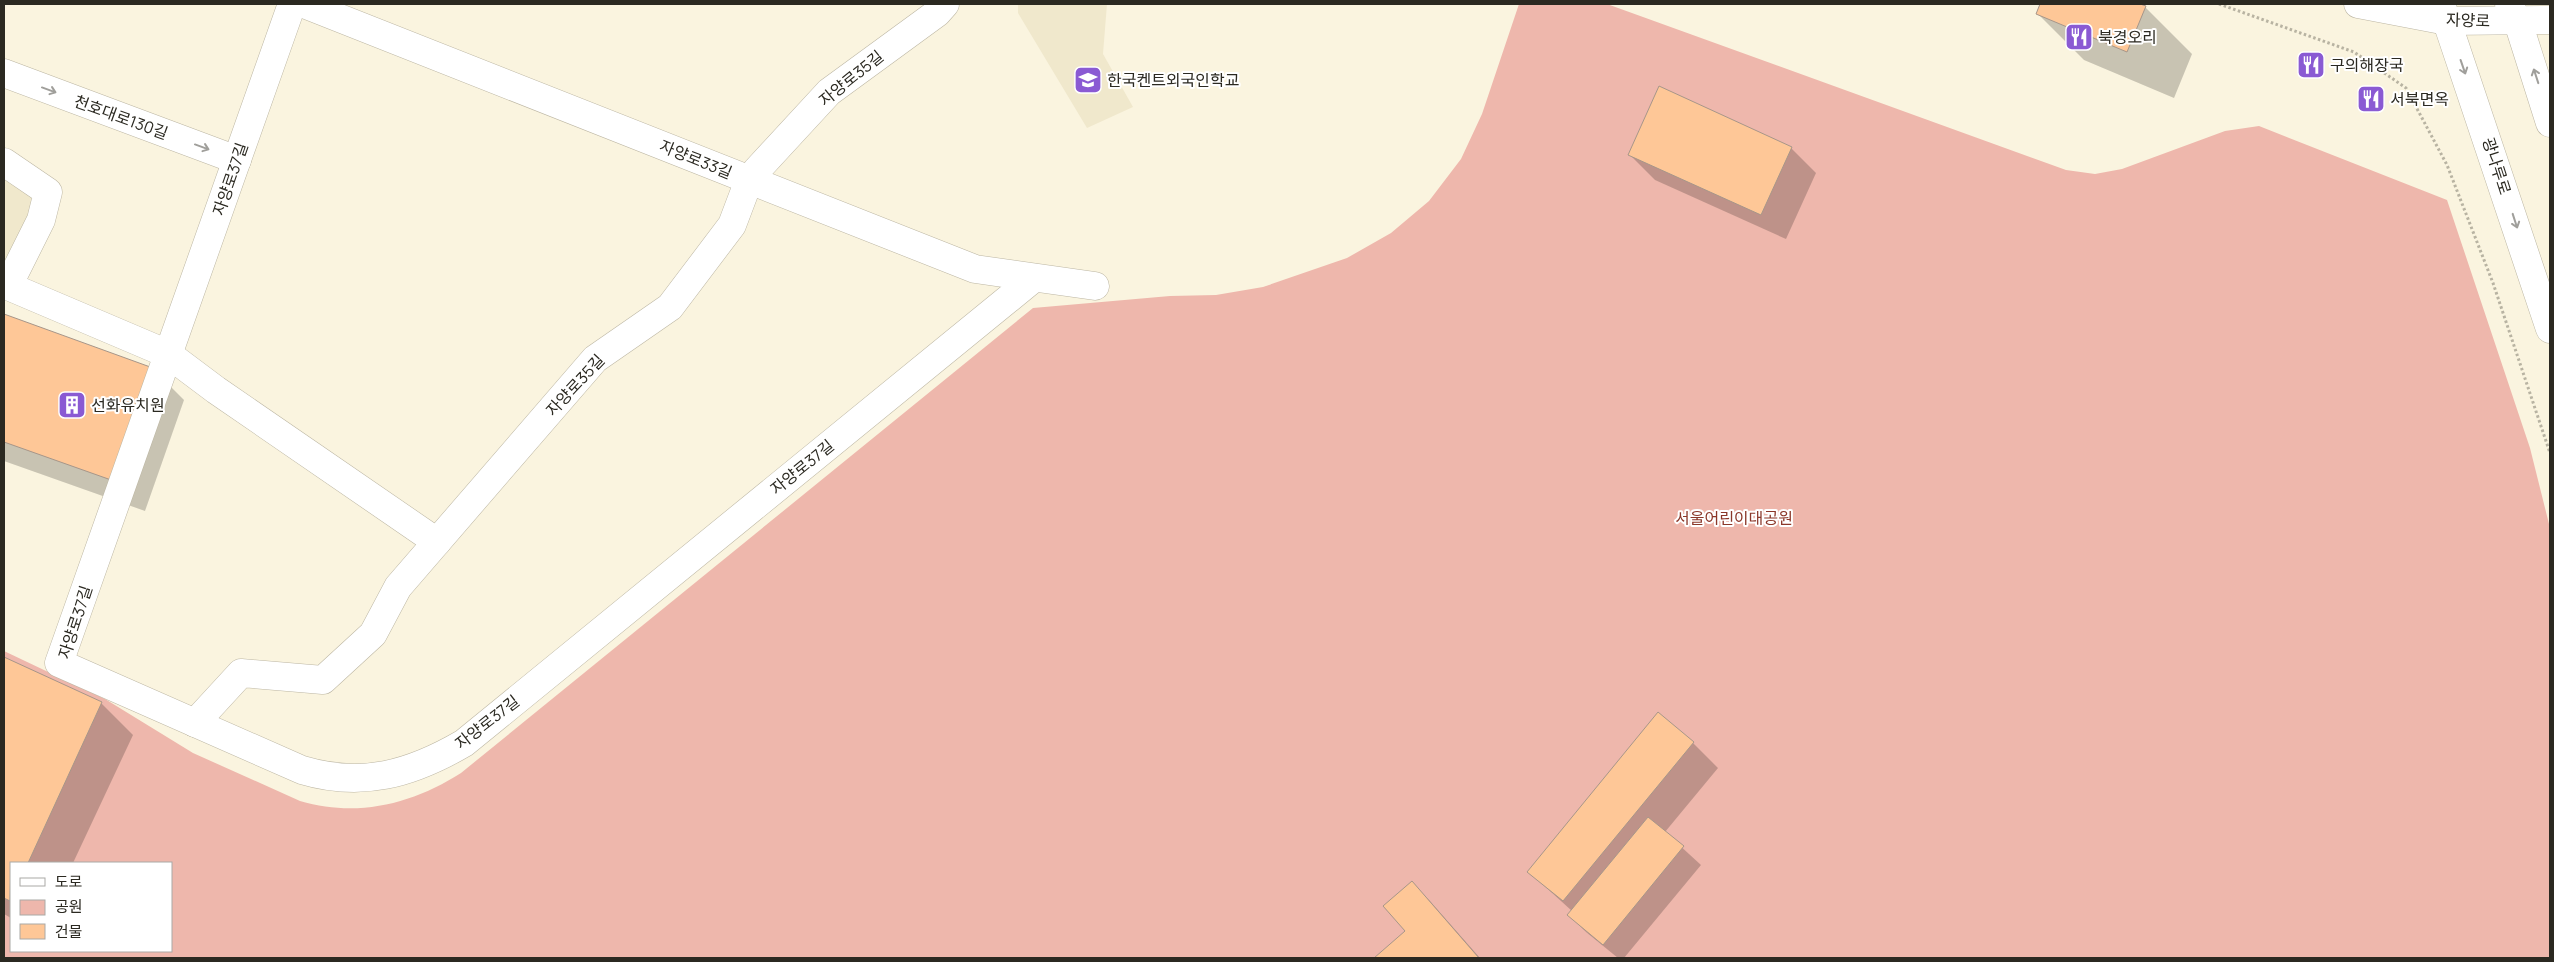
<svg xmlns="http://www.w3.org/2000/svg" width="2554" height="962" font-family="Manrope,'Noto Sans KR',sans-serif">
	<rect width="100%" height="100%" fill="#faf4df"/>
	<g fill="#f0e8cc">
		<polygon points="1018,4 1107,4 1103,54 1133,107 1087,128 1018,13"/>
		<polygon points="4,177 43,198 4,271"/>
	</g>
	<path fill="#eeb7ac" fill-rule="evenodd" d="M1519 4H1607L2066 170 2095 174 2122 169 2225 131 2259 126 2447 200 2530 448 2550 528V958H4V651L105 699 193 753 300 801C358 818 412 804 461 773L1033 308 1170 296 1216 295 1263 287 1347 258 1391 233 1429 201 1461 159 1482 114ZM11 863H171V951H11Z"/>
	<g fill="#0003">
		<polygon points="2041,4 2137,4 2145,7 2192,54 2174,98 2084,60 2037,13"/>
		<polygon points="1791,148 1816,173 1786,239 1655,180 1630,155"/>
		<polygon points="4,316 153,369 184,400 145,511 4,461"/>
		<polygon points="4,658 101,703 133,735 73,863 11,863 11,918 4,914"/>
		<polygon points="1693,743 1718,768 1665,832 1701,865 1624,958 1618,958 1586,932 1569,915 1572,911 1529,872"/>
		<polygon points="1411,883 1429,900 1480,958 1376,958 1407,931"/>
	</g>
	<g fill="#fec797" stroke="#a79689">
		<polygon points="2040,4 2140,4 2146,6 2127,52 2036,14"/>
		<polygon points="1659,86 1792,147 1761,215 1628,155"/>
		<polygon points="4,314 153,368 114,481 4,442"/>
		<polygon points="4,657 102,702 28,863 11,863 10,901 4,898"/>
		<polygon points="1658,712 1694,742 1563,901 1527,872"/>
		<polygon points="1648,817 1684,846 1603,945 1567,915"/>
		<polygon points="1412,881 1479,958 1374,958 1405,931 1383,906"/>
	</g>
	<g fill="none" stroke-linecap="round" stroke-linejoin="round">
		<defs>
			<g id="minor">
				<path d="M292 4 59 663 302 770C362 788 411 774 464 743L1034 278"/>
				<polyline points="304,4 975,269 1095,286"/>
				<polyline points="4,73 237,160"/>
				<polyline points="4,162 48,192 41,220 8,286 168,354 216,390 437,542"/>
				<polyline points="195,723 241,673 323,680 373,634 398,587 595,359 670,307 732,225 749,180 757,170 829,92 937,13 945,4"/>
			</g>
			<g id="secondary">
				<polyline points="2441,4 2550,329"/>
				<polyline points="2509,4 2518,22 2550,123"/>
			</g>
			<polyline id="primary" points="2358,4 2447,21 2550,20"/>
		</defs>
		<use href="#minor" stroke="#bcb6a3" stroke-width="29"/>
		<use href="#secondary" stroke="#bcb6a3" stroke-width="29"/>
		<use href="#primary" stroke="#bcb6a3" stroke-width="29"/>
		<polyline stroke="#b8b3a2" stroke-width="3" stroke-dasharray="2.5 2.5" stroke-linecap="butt" points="2219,4 2354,52 2406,88 2447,165 2493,283 2550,453"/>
		<use href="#minor" stroke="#fff" stroke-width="28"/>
		<use href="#secondary" stroke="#fff" stroke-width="28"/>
		<use href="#primary" stroke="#fff" stroke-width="28"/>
	</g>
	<defs><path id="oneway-shaft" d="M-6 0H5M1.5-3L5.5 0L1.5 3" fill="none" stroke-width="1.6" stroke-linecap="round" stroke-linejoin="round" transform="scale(1.25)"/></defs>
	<g stroke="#a09f9b">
		<use href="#oneway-shaft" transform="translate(2463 67) rotate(71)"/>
		<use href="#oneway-shaft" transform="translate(2536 76) rotate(-108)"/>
		<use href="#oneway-shaft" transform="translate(49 90) rotate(20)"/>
		<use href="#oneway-shaft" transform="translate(202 147) rotate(20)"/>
		<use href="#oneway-shaft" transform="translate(2515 221) rotate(72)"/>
	</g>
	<defs>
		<symbol id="restaurant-square" viewBox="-11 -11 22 22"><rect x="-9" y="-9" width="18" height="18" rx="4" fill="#8a5ad3" stroke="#fff"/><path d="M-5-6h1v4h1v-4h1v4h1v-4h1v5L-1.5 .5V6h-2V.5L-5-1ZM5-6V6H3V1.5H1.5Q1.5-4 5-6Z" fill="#fff"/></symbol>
		<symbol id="school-square" viewBox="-11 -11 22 22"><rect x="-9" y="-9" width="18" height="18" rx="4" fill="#8a5ad3" stroke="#fff"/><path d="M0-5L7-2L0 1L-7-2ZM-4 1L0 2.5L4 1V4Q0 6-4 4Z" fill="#fff"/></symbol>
		<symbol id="building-square" viewBox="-11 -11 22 22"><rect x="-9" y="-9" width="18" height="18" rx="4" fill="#8a5ad3" stroke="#fff"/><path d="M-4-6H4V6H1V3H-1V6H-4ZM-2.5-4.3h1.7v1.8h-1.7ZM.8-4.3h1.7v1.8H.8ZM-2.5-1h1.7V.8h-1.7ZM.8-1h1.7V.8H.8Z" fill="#fff"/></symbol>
	</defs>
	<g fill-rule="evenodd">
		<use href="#restaurant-square" x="2063" y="21" width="32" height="32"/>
		<use href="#restaurant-square" x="2295" y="49" width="32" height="32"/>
		<use href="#school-square" x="1072" y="64" width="32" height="32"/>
		<use href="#restaurant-square" x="2355" y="83" width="32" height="32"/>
		<use href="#building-square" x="56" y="389" width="32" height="32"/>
	</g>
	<g text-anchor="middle" stroke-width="4" stroke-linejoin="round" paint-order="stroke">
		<g font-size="16" fill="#2b2921" stroke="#fff">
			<text transform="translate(2468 20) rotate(2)" y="6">자양로</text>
			<text transform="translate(851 78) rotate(-39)" y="6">자양로35길</text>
			<text transform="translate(121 117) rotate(20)" y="6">천호대로130길</text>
			<text transform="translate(696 159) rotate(22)" y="6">자양로33길</text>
			<text transform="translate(2497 166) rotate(72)" y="6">광나루로</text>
			<text transform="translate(230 179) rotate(-71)" y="6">자양로37길</text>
			<text transform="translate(575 385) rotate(-47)" y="6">자양로35길</text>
			<text transform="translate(802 467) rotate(-39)" y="6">자양로37길</text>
			<text transform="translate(75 622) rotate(-72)" y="6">자양로37길</text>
			<text transform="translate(487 722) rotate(-38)" y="6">자양로37길</text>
		</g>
		<g font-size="16" fill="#2b2921" stroke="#fff" text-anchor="start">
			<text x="2098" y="43">북경오리</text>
			<text x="2330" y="71">구의해장국</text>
			<text x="1107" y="86">한국켄트외국인학교</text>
			<text x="2390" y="105">서북면옥</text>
			<text x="91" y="411">선화유치원</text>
		</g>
		<g font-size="16" fill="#8b3729" stroke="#fff">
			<text x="1734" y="524">서울어린이대공원</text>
		</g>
	</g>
	<rect width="2554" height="962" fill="none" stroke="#2b2921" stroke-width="10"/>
	<rect x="10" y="862" width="162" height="90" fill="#ffffff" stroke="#aaa9a6"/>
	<rect x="20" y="878" width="25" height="8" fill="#ffffff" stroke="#aaa9a6"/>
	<text x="55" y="887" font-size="15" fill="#2b2921">도로</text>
	<rect x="20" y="900" width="25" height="15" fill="#eeb7ac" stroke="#aaa9a6"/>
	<text x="55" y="912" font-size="15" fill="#2b2921">공원</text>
	<rect x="20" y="924" width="25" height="15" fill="#fec797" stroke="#aaa9a6"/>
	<text x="55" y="937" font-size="15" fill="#2b2921">건물</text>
</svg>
